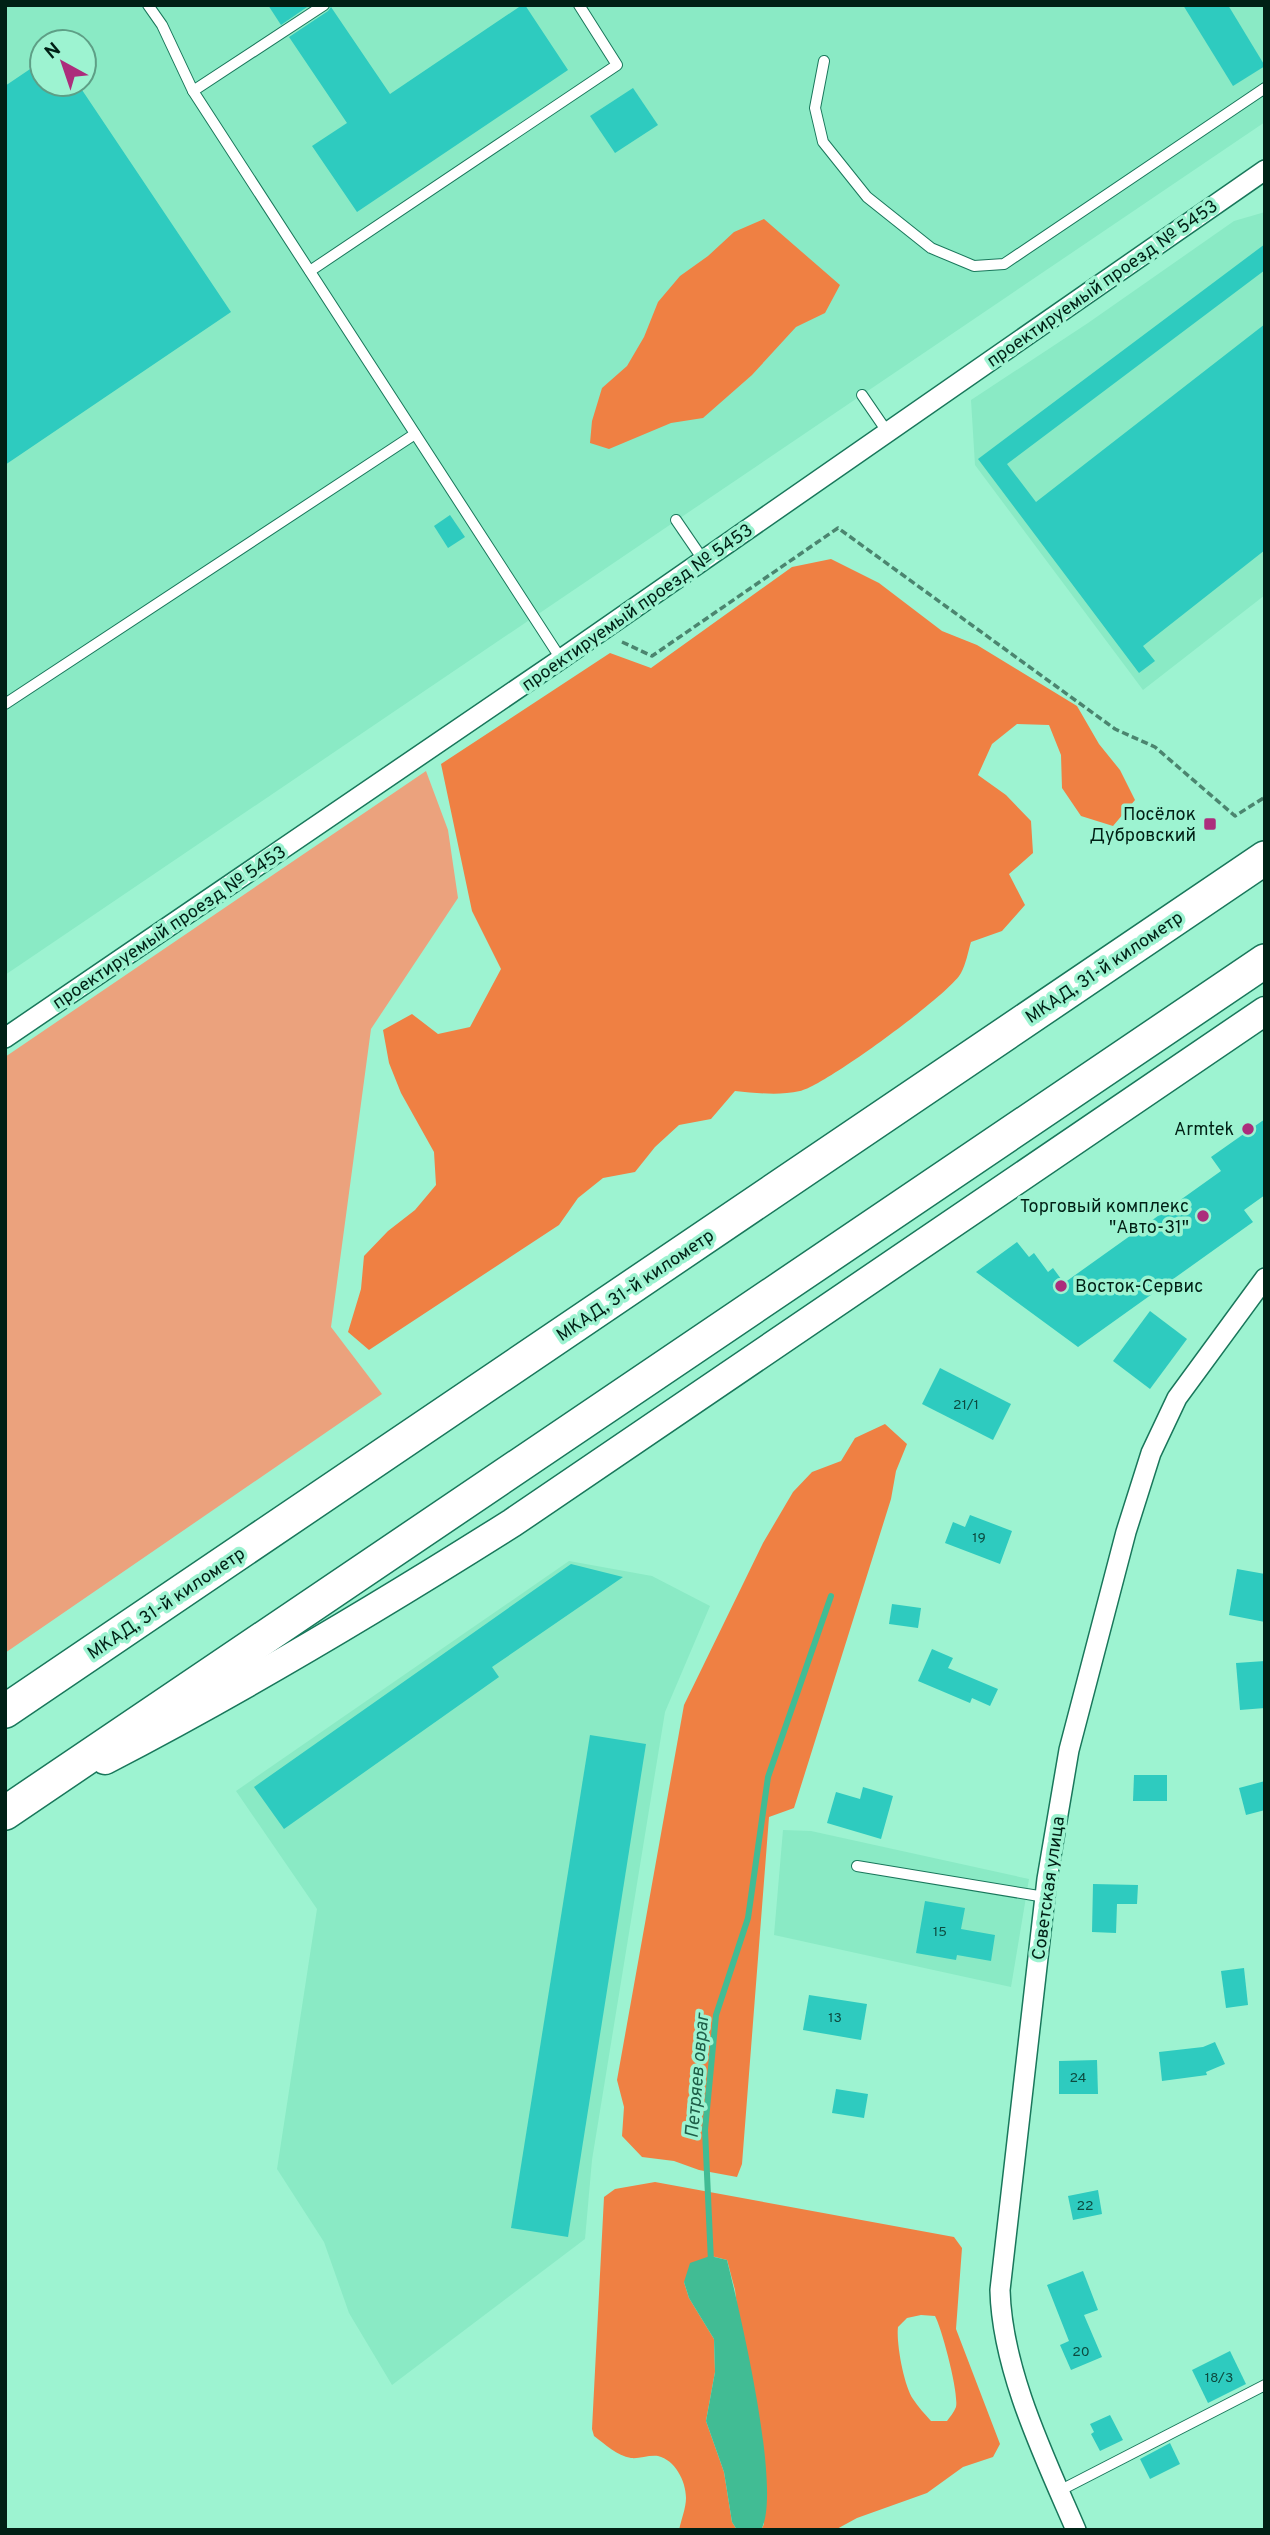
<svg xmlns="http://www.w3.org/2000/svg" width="1270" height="2535" font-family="Overpass,sans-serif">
	<rect width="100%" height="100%" fill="#9df3d1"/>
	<g fill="#8aeac5" fill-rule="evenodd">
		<path d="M5 5H1265V122L5 975ZM42 42H84V84H42Z"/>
		<polygon points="1265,212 1265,595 1143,690 975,465 971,400 1088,323 1234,221"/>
		<polygon points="569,1561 652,1576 710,1606 665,1712 592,2160 585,2239 392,2385 349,2313 324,2242 277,2169 317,1909 236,1791"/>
		<polygon points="783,1830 811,1831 1029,1879 1011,1987 774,1935"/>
	</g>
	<polygon fill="#eba27d" points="426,771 448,830 458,898 371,1029 331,1327 382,1394 5,1653 5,1057"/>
	<g fill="#ef8043" fill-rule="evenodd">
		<polygon points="764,219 840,285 825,313 796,327 752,375 703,418 671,423 609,449 590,443 592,421 602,388 627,366 644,337 658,302 680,276 708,256 734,232"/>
		<path d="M831 559 879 583 942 631 977 645 1077 706 1099 744 1120 770 1135 800 1113 826 1081 816 1062 788 1061 755 1049 725 1017 724 992 744 978 775 1006 795 1031 821 1033 853 1009 874 1025 905 1002 931 971 942C968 952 966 964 961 973 950 994 823 1087 800 1091 778 1096 757 1093 735 1091L711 1119 679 1125 655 1147 635 1172 603 1178 578 1198 559 1225 369 1350 348 1332 361 1289 364 1256 388 1231 415 1210 436 1185 434 1152 401 1093 389 1063 383 1030 412 1014 438 1034 470 1027 501 969 472 911 441 764 610 653 651 668 792 567Z"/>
		<polygon points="885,1424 907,1444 896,1471 891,1499 794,1808 769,1817 742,2164 737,2177 699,2170 674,2161 642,2157 622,2136 624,2107 617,2080 684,1705 763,1543 793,1492 812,1472 841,1461 855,1438"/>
		<path d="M655 2182 954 2237 962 2248 956 2329 1000 2444 993 2457 963 2467 927 2493 857 2518 835 2530H761L764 2524 735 2290 727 2260 711 2256 684 2282 689 2298 714 2339 715 2372 706 2421 724 2472 732 2522 737 2530H679C681 2520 686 2508 686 2498 686 2481 675 2460 658 2456 648 2455 639 2459 631 2458 617 2456 605 2444 594 2436L592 2429 604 2197 615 2189ZM921 2315 935 2316C942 2329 959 2393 956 2407 954 2412 950 2417 947 2421H931C925 2414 918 2407 913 2399 904 2386 896 2343 898 2327L907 2318Z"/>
	</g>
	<path fill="#41bc94" d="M710 2256 727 2260C739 2308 783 2492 761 2530H737L732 2522 724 2472 706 2421 715 2372 714 2339 689 2298 684 2282 690 2263Z"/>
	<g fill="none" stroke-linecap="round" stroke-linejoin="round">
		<polyline stroke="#41bc94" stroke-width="6" points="711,2262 705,2130 716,2015 748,1918 768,1777 831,1596"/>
	</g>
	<g fill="#2ecbbf">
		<polygon points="268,5 310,5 281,25"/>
		<polygon points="522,5 525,5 568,70 357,212 312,146 347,123 289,37 328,11 331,7 390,94"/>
		<polygon points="1183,5 1228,5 1265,66 1233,86"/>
		<polygon points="42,61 42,84 78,84 231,312 5,465 5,86"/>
		<polygon points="633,88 658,125 615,153 590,116"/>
		<polygon points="1265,244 1265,270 1007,464 1036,502 1265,324 1265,550 1143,646 1155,661 1139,673 978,459"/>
		<polygon points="450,515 465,537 448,548 434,526"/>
		<polygon points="1265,1119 1265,1195 1244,1210 1253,1222 1078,1347 976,1272 1017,1242 1029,1257 1034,1253 1048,1272 1053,1268 1064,1283 1221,1171 1211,1157"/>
		<polygon points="1150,1311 1187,1339 1150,1389 1113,1361"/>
		<polygon points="940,1368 1011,1404 993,1440 922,1404"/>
		<polygon points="970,1515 1012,1531 1000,1564 945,1543 953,1522 965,1527"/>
		<polygon points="571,1564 623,1577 492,1667 499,1677 284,1829 254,1787"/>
		<polygon points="1237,1569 1265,1574 1265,1622 1229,1615"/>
		<polygon points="892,1604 921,1608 918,1628 889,1624"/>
		<polygon points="932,1649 953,1658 948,1668 998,1689 990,1706 972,1698 970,1703 918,1681"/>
		<polygon points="1265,1661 1265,1708 1240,1710 1236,1663"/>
		<polygon points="590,1735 646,1744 568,2237 511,2228"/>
		<polygon points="1134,1775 1167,1775 1167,1801 1133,1801"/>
		<polygon points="1265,1781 1265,1810 1246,1815 1239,1788"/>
		<polygon points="863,1787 893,1796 881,1839 827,1823 836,1792 860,1799"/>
		<polygon points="1093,1884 1138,1885 1137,1904 1117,1904 1116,1933 1092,1932"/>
		<polygon points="925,1901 965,1908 961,1929 995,1935 991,1961 957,1955 956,1960 916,1953"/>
		<polygon points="1244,1968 1248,2005 1226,2008 1221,1971"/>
		<polygon points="809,1995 867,2004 861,2040 803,2030"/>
		<polygon points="1215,2042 1225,2064 1206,2072 1207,2075 1162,2081 1159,2052 1203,2047"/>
		<polygon points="1097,2060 1098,2094 1059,2094 1059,2061"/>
		<polygon points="836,2089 868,2094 864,2118 832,2113"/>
		<polygon points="1098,2190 1102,2214 1073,2220 1068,2196"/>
		<polygon points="1083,2271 1098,2310 1084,2315 1102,2357 1071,2370 1060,2345 1069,2341 1047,2285"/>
		<polygon points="1230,2351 1246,2384 1208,2403 1192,2370"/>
		<polygon points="1110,2415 1123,2440 1100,2451 1091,2434 1094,2432 1090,2424"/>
		<polygon points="1170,2443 1180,2464 1150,2479 1140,2459"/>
	</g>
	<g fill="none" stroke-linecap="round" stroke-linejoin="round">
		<defs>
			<g id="service">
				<polyline points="148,5 162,25 193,91 561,659"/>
				<polyline points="824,61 815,108 823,142 867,197 931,248 974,266 1004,264 1265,88"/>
				<polyline points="193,91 324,5"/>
				<polyline points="310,271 617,65 579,5"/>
				<polyline points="862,395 888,433"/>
				<polyline points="676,520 704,561"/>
				<polyline points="5,704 415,434"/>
				<polyline points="857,1866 1045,1897"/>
				<polyline points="1059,2491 1265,2385"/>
			</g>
			<g id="minor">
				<polyline points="5,1038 561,659 1265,170"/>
				<path d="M1076 2530C1044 2456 1002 2370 1000 2290L1047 1879 1069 1750 1126 1532 1151 1453 1177 1398 1265 1278"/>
			</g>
			<path id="secondary" d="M105 1760C244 1688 379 1607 512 1523L1265 1011"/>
			<g id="trunk">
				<polyline points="5,1711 1265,858"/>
				<polyline points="5,1813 1265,961"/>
			</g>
		</defs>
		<use href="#service" stroke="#19775b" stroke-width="12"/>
		<use href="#minor" stroke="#19775b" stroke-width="22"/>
		<use href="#secondary" stroke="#19775b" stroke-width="31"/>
		<use href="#trunk" stroke="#19775b" stroke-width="36"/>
		<polyline stroke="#4b856f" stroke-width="3.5" stroke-dasharray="7 3.5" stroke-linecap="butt" points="622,642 652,656 838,528 1115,729 1155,747 1235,816 1265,797"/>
		<use href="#service" stroke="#fff" stroke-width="10"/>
		<use href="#minor" stroke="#fff" stroke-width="19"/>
		<use href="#secondary" stroke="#fff" stroke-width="28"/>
		<use href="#trunk" stroke="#fff" stroke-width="33"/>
	</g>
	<g fill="#ac2d7c" stroke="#9df3d1" stroke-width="2.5">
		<rect x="1203" y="817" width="14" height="14" rx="3.5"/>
		<circle cx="1248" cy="1129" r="7"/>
		<circle cx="1203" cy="1216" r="7"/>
		<circle cx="1061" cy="1286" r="7"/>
	</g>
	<g text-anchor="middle" stroke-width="7" stroke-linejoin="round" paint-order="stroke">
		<g font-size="14" fill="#0c4b40">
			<text x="966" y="1409">21/1</text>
			<text x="979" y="1542">19</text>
			<text x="940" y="1936">15</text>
			<text x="835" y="2022">13</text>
			<text x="1078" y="2082">24</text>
			<text x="1085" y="2210">22</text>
			<text x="1081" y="2356">20</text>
			<text x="1219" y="2382">18/3</text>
		</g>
		<g font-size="18" fill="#002015" stroke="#9df3d1">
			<text transform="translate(1102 283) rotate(-35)" y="6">проектируемый проезд № 5453</text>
			<text transform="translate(637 607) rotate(-35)" y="6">проектируемый проезд № 5453</text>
			<text transform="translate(169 927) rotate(-34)" y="6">проектируемый проезд № 5453</text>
			<text transform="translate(1104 967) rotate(-34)" y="6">МКАД, 31-й километр</text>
			<text transform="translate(635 1285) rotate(-34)" y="6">МКАД, 31-й километр</text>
			<text transform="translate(166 1603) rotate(-34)" y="6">МКАД, 31-й километр</text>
			<text transform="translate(1048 1888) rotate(-82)" y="6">Советская улица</text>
		</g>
		<g font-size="18" fill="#002015" stroke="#9df3d1" text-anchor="end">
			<text x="1196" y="820">Посёлок<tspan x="1196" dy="21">Дубровский</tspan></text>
			<text x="1234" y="1135">Armtek</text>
			<text x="1189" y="1212">Торговый комплекс<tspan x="1189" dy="21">"Авто-31"</tspan></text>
			<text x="1075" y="1292" text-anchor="start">Восток-Сервис</text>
		</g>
		<g font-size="19" font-style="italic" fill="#1f5f49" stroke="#9df3d1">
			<text transform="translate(696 2076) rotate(-85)" y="7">Петряев овраг</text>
		</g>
	</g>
	<rect width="1270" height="2535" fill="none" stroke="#002015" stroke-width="14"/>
	<g transform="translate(63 63) rotate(320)"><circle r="33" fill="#9df3d1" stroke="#5e9f86" stroke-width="2"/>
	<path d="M0-5L12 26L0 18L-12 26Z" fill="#ac2d7c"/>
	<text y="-10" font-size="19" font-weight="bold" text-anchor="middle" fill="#002015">N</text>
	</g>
</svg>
